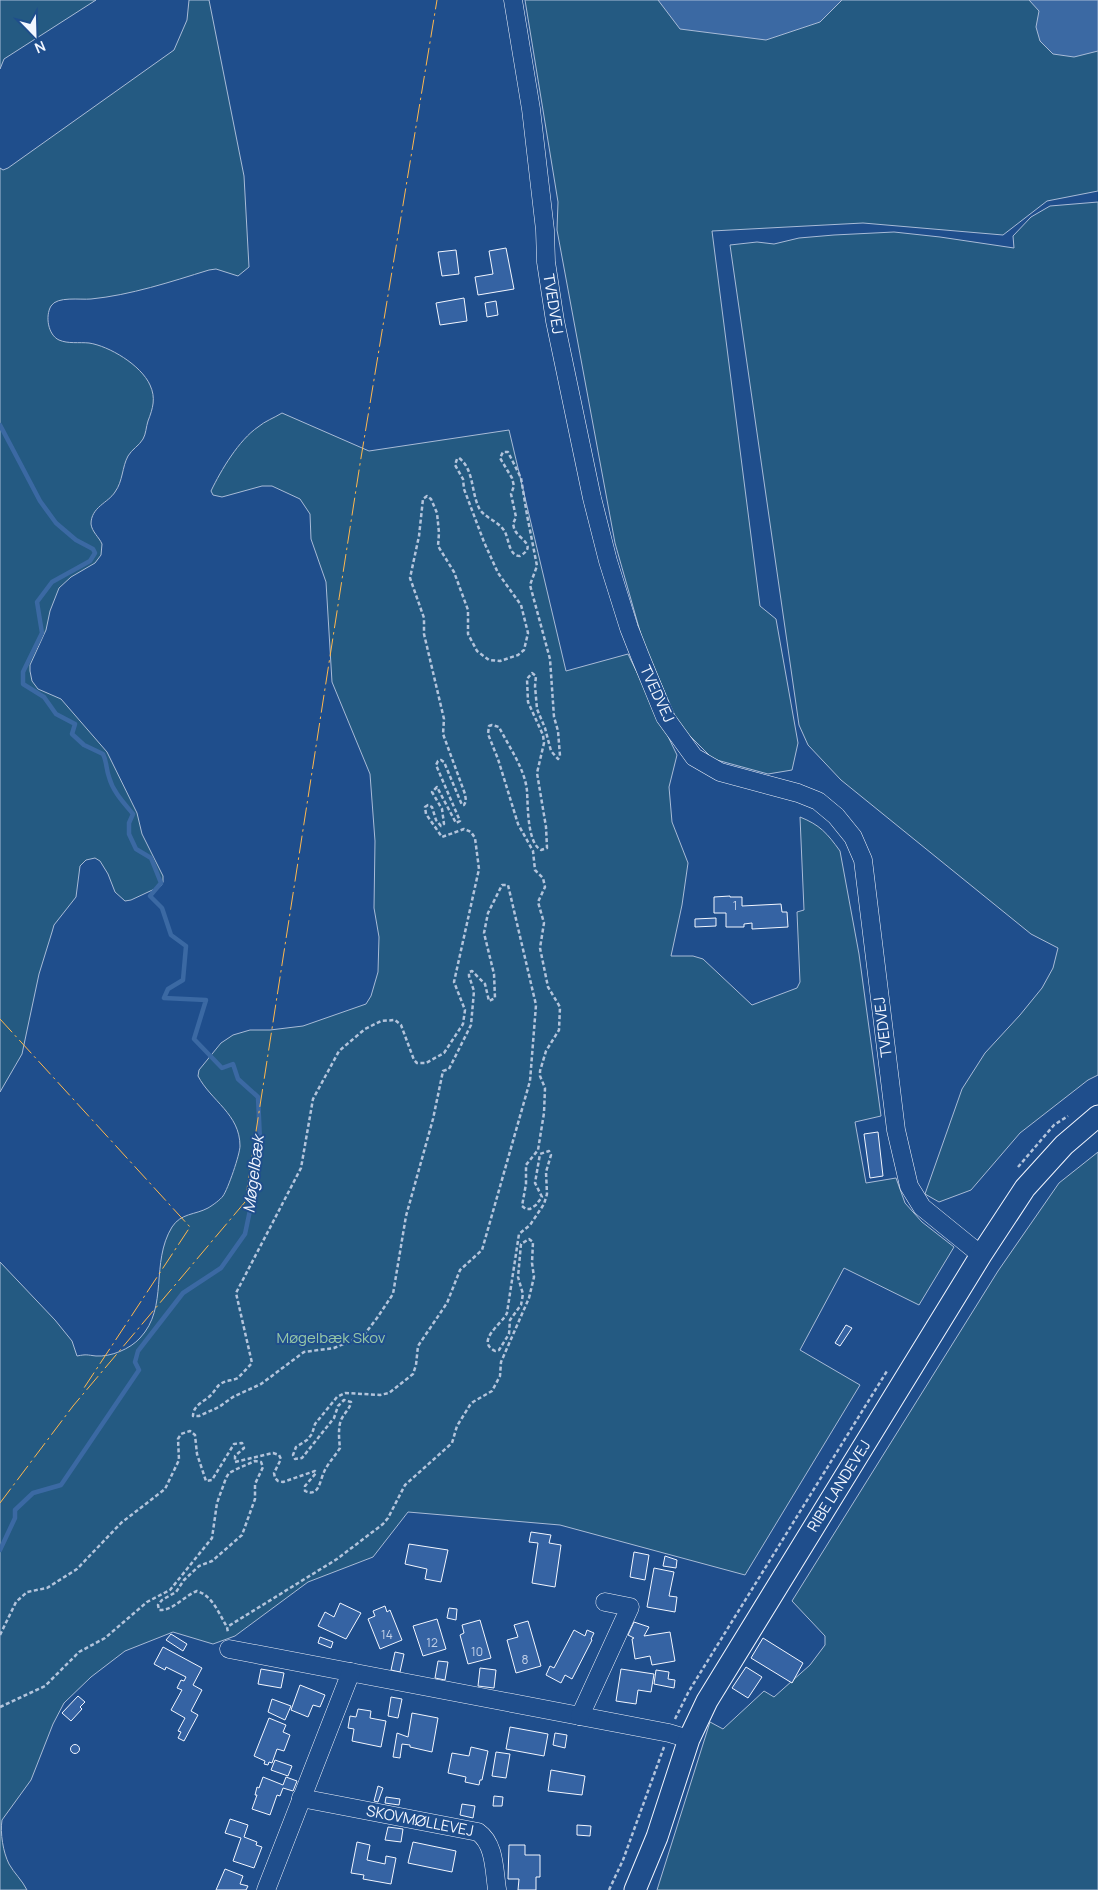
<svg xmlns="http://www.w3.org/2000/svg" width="1098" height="1890" font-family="Manrope,sans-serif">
	<rect width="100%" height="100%" fill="#1f4e8c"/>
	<g fill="#245a82" stroke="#a8bbd7">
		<polygon points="0,0 96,0 4,59 0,69"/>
		<path d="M189 0H209L244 176 249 267 238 276 216 269 209 270C170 282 131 295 91 299 80 300 57 296 51 306 45 316 48 335 59 340 68 344 79 342 89 343 109 346 141 365 150 385 156 398 153 408 148 421 146 427 146 434 143 439 139 446 132 449 128 456 122 467 123 481 115 492 108 503 91 507 91 524 92 532 99 537 102 544L101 555 95 563 71 577 59 588 50 611 46 630 30 665V671L32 681 38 689 61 699 107 752 137 813 142 834 163 876V882L161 886 131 900 125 901 115 892 108 874 100 861 95 858 86 860 80 866 76 897 54 925 52 932 39 974 22 1054 0 1092V168L3 170 8 168 174 50 187 20Z"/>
		<polygon points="525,0 1098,0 1098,191 1047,201 1003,235 863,223 712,231 760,606 776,619 798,743 792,770 768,774 713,759 679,725 643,642 615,543 557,230 558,202"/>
		<polygon points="1098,202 1098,1075 1088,1080 1020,1133 971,1190 939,1202 925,1194 962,1089 985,1053 1020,1015 1042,988 1053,968 1058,948 1031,934 841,780 808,745 799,725 730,245 757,242 774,244 799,238 834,235 894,232 940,237 1014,248 1013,236 1031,217 1050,206"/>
		<path d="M282 413 369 451 509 430 566 671 628 654 677 755 669 787 672 822 688 863 682 905 671 956H693L703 959 752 1005 797 988 800 982 797 912 804 910 800 817C820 825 827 833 840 851L859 954 881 1116 855 1122 866 1183 896 1178 905 1203 922 1222 954 1247 919 1305 844 1268 800 1350 860 1385 745 1575 560 1525 408 1512 373 1557 308 1582 235 1636 213 1644 173 1632 125 1651 91 1677 64 1703 53 1724 31 1780 2 1820C0 1833 3 1852 9 1864 14 1873 22 1880 27 1890H0V1262L55 1320 72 1341 77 1356C87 1354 87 1355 96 1356 111 1357 130 1349 140 1338 169 1307 150 1263 172 1227 181 1213 195 1215 208 1208 213 1205 220 1200 223 1196 228 1189 240 1154 240 1146 240 1114 211 1101 198 1076L199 1070 221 1043 233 1035 250 1030H270L303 1026 366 1004 371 996 378 972 379 937 374 908 375 841 370 774 332 682 326 582 311 539 310 514 300 499 272 486H262L222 497 213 495 211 491C221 470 239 440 258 427 265 421 274 418 282 413Z"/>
		<polygon points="1098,1152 1098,1890 657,1890 710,1722 723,1729 764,1691 774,1697 810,1665 825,1645 825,1636 792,1601 998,1271 1059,1183"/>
	</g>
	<g fill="#3b69a3" stroke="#a8bbd7">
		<polygon points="658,0 842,0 820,22 766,40 680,29"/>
		<polygon points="1029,0 1098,0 1098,51 1074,57 1053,54 1040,41 1036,27 1039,11"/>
	</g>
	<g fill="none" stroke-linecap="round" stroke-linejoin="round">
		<path stroke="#3b69a3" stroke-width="4.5" d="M0 425 40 501 56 523 76 540 93 549 95 553 90 561 52 582 37 602 42 633 23 672V684L44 697 56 714 75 724 72 734 84 745 103 754C107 762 106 769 109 777 113 792 124 803 133 814L129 823V834L136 849 151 858 161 883 150 896 162 908 171 935 186 946 183 980 168 989 164 998 206 1000 194 1039 222 1068 233 1064 238 1079 258 1097 260 1140 253 1196 245 1234 221 1268 183 1293 138 1351 135 1362 139 1370 61 1485 33 1493 15 1510V1518L0 1550"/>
	</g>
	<g fill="#3563a3" stroke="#f2f6ff">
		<polygon points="506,248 514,289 478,295 475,277 493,274 489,251"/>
		<polygon points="456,250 459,274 442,276 438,252"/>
		<polygon points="464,298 467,321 440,325 436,303"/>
		<polygon points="496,301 498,315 487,317 485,303"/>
		<polygon points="730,896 730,897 742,897 742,906 781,904 782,912 787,912 788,927 752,929 752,923 744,924 744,927 726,927 726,913 714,913 714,897"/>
		<polygon points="716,918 716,926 695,927 695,919"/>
		<polygon points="878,1132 883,1176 870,1178 864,1134"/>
		<polygon points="846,1325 852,1328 840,1346 835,1343"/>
		<polygon points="531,1532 551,1535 549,1543 561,1545 555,1587 532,1583 538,1543 529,1542"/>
		<polygon points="409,1544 448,1550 441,1582 425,1579 427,1569 405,1564"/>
		<polygon points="634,1552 649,1555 645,1580 630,1577"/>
		<polygon points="665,1556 677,1560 676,1568 663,1566"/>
		<polygon points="654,1568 674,1572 669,1596 677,1597 675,1612 647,1607"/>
		<polygon points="340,1603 361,1613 346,1639 318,1626 325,1612 334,1617"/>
		<polygon points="385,1606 387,1612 390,1610 402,1640 380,1649 368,1619 375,1616 373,1611"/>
		<polygon points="449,1608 457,1609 456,1620 447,1618"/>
		<polygon points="437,1619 446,1649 423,1656 413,1626"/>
		<polygon points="480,1620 491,1658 468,1664 460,1635 464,1633 462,1625"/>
		<polygon points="528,1621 541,1666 516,1673 507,1640 518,1637 514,1625"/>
		<polygon points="634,1622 649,1627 644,1636 670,1632 675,1661 652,1665 650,1656 635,1659 632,1639 634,1638 628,1635"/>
		<polygon points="574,1630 585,1636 587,1630 594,1633 591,1639 592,1640 572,1679 565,1675 561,1683 546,1675 550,1666 554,1668"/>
		<polygon points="171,1634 187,1644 183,1651 166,1640"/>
		<polygon points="320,1637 333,1642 331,1648 318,1643"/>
		<polygon points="763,1638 803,1663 792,1683 751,1658"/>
		<polygon points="163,1647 202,1668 193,1685 202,1690 191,1711 198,1715 184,1741 178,1738 181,1732 178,1731 185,1718 171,1710 182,1690 177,1688 181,1680 184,1681 186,1677 166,1667 165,1670 154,1664"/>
		<polygon points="395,1652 404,1654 400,1672 391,1670"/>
		<polygon points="438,1661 448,1662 445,1680 435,1678"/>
		<polygon points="746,1667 762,1677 748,1698 732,1688"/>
		<polygon points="480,1668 496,1670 494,1688 478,1686"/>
		<polygon points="261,1669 284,1673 281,1688 258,1684"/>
		<polygon points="621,1669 654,1674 651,1692 638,1690 636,1704 616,1701"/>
		<polygon points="656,1670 669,1672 668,1679 675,1680 674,1688 654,1684"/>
		<polygon points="300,1685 325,1695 320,1707 313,1705 308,1717 291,1710"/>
		<polygon points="78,1696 85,1702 80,1707 82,1709 71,1721 62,1713"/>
		<polygon points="391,1697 402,1699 398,1718 388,1716"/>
		<polygon points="272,1699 291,1706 285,1720 268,1712"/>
		<polygon points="358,1709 371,1711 370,1718 386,1721 381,1747 352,1741 354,1729 348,1728 350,1716 356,1717"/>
		<polygon points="412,1713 438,1718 432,1752 410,1747 410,1745 402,1744 400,1758 393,1757 397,1733 408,1737"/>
		<polygon points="269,1718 286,1725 283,1732 290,1735 284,1751 277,1749 272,1763 269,1762 268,1765 264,1764 265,1761 254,1756"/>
		<polygon points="510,1727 548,1734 544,1756 506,1749"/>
		<polygon points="555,1733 567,1735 565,1748 553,1745"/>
		<circle cx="75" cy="1749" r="4.5"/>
		<polygon points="471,1747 488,1751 482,1780 480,1780 479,1785 465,1782 466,1777 448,1773 452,1753 469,1756"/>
		<polygon points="496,1752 510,1754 506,1778 492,1776"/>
		<polygon points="275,1760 292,1766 288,1776 271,1770"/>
		<polygon points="551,1770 585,1776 582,1795 548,1791"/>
		<polygon points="263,1777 283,1785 286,1777 297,1781 293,1791 283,1788 280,1796 277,1795 270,1815 252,1809 257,1795 255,1795 257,1787 259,1788"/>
		<polygon points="378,1786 383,1788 378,1802 374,1801"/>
		<polygon points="494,1796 503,1797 502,1806 493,1806"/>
		<polygon points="386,1797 400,1799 399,1805 385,1803"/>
		<polygon points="462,1804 475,1806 473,1818 460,1815"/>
		<polygon points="230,1819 248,1825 244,1837 257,1842 256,1845 262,1847 254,1868 233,1861 241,1838 225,1833"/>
		<polygon points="577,1825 591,1826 590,1836 577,1835"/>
		<polygon points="388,1827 403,1829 401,1842 385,1840"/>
		<polygon points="357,1842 370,1845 367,1860 385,1864 386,1856 396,1858 391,1884 363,1879 364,1875 351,1873"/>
		<polygon points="413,1842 456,1851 452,1872 408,1863"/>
		<polygon points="509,1845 525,1845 525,1855 540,1855 540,1877 536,1877 536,1890 518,1890 519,1879 508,1879"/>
		<polygon points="225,1869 243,1876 240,1884 248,1886 246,1890 216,1890"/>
	</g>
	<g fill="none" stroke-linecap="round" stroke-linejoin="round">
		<defs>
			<g id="minor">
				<polyline points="513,0 531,109 545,230 546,262 555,321 592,498 608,561 629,628 640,656 665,717 694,757 720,772 798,793 818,801 836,816 853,837 863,860 896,1130 909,1186 922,1207 981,1255"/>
				<polyline points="229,1649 669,1733 689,1739"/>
				<polyline points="580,1716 630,1607 605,1602"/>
				<path d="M301 1798 478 1832C495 1844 494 1870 497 1889"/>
				<polyline points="266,1890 351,1672"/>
			</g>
			<polyline id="major" points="635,1890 657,1837 689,1739 707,1701 981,1255 1025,1188 1064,1145 1098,1116"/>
		</defs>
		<use href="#minor" stroke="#f2f6ff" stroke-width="19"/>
		<use href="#major" stroke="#f2f6ff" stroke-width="23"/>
		<g stroke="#b3c4dc" stroke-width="2.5" stroke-dasharray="4 2.5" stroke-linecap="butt">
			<polyline points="1018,1167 1054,1125 1068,1116"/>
			<path d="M0 1635 16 1602 27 1592 47 1588 77 1569 121 1523 165 1489 179 1460 178 1439 181 1434 190 1431 195 1435 197 1454 206 1481 212 1480 234 1444 242 1443 244 1448 235 1456V1462L273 1453 279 1455 281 1459 274 1473 275 1478 278 1481 283 1482 315 1471 316 1473 305 1486V1491C319 1498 320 1480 324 1472 328 1463 335 1456 340 1448 339 1439 338 1428 341 1420 344 1413 350 1409 351 1402L344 1400 338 1406 334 1418 302 1458 295 1459 293 1455 296 1447 307 1440 312 1434 315 1424 337 1397 345 1393 380 1395 389 1393 413 1374 416 1365 418 1346 447 1303 460 1270 482 1250 530 1081 536 1005 508 885H502L488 913 484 933 494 974 495 998 489 1001 485 984 472 971 469 972V976L474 991 471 1025 449 1069 443 1071 433 1119 406 1216 393 1294 377 1318 364 1335 334 1348 304 1352 261 1384 233 1397 219 1407 199 1416H193C193 1405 204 1402 211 1395 214 1392 216 1388 219 1385 225 1380 232 1381 238 1378L252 1363 236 1293 301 1168 313 1099 339 1051 365 1029 381 1021 395 1020 401 1025 414 1060 417 1063H426L444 1053 463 1024 465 1010 454 982 479 869 475 838 471 832 464 829 442 837 426 814 425 807 428 805 432 807 436 820 441 826 444 824 442 809 432 792 437 787 456 823 460 821 436 765 438 761 441 760 444 762 462 805H464L466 801 465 794 443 734 444 719 424 634V618L410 578 419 536 423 499 427 496 431 499 437 513 439 533 438 546 454 572 468 610V634L477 651 489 660 500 661 518 655 524 650 528 633 521 605 498 573 484 542 464 489 463 479 455 465 457 459 459 458C474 469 471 492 479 508 484 518 499 521 505 532 509 540 509 556 520 556 537 546 521 540 516 532 514 530 514 527 513 524L516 517 511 494 514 486 512 478 500 458 503 452H508L521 478 527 515 537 566 530 585 550 659 554 717 558 731 560 756 558 759 551 751 545 728 537 709 535 686 536 676 532 673 527 679 528 702 543 735 544 743 537 773 546 827 547 848 541 850C527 843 528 805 527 791 525 769 509 747 499 727L492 725 489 726 488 734 498 759 518 824 533 851 535 870 543 878 545 887 538 902 544 923 540 948 548 987 560 1007 559 1030 546 1051 540 1071V1076L545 1088 544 1113 538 1150 526 1165V1184L522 1206 526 1209H530L536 1205 542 1197 535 1183 540 1154 549 1151 551 1155 546 1172 547 1194 544 1204 530 1225 519 1234 507 1313C502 1324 475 1341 495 1351L499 1350 509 1334 510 1320 521 1305 523 1294 518 1277 521 1244 529 1239 533 1242 532 1263 534 1277 529 1298 501 1362 500 1376 492 1391 473 1402 470 1405 457 1426 452 1443 405 1485 388 1518 383 1524 337 1559 227 1627"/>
			<path d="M0 1707 45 1686 79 1652 105 1638 147 1602 170 1590 212 1538 217 1503 226 1478 229 1473 239 1468 255 1461 261 1462 263 1467 255 1484V1499L242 1535 212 1561 199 1566 184 1580 176 1592 162 1600 158 1605 159 1610C173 1611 184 1596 197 1591 213 1596 219 1614 227 1627L228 1633"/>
			<polyline points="675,1719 689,1691 887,1371"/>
			<polyline points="609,1890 623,1860 664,1747"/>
		</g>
		<use href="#minor" stroke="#1f4e8c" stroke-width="18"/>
		<use href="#major" stroke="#1f4e8c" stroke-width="21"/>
		<g stroke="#ffb74d" stroke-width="1" stroke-dasharray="18 4 2.5 4" stroke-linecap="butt">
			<polyline points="0,1019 190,1227 82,1391"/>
			<polyline points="0,1503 73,1406 245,1202 360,464 437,0"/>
		</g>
	</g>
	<g text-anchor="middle" stroke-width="4" stroke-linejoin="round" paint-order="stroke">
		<g font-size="12" fill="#c3d1e8">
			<text x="735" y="910">1</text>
			<text x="387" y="1639">14</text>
			<text x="432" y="1647">12</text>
			<text x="477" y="1656">10</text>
			<text x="525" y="1664">8</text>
		</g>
		<g font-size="15" fill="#f2f6ff" stroke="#1f4e8c">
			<text transform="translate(553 304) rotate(81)" y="5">TVEDVEJ</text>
			<text transform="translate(657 694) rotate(65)" y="5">TVEDVEJ</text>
			<text transform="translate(883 1027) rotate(-97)" y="5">TVEDVEJ</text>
			<text transform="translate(839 1486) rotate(-58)" y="5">RIBE LANDEVEJ</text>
			<text transform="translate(420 1821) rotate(11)" y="5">SKOVMØLLEVEJ</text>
		</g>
		<g font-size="15" fill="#97c8a6" stroke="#1f4e8c">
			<text x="331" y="1343">Møgelbæk Skov</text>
		</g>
		<g font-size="16" font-style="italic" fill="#f2f6ff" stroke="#1f4e8c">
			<text transform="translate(253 1174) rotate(-83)" y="6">Møgelbæk</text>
		</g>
	</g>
	<g transform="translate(35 35) rotate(157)" stroke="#1f4e8c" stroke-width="4" paint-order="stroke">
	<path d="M0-4L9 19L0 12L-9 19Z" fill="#f2f6ff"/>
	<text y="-8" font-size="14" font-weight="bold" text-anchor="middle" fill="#f2f6ff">N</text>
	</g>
</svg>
